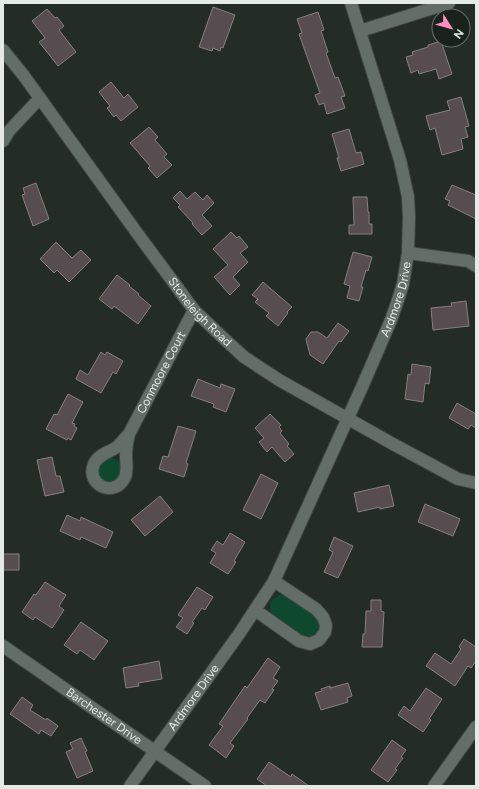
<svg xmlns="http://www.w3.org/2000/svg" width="479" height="789" font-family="Figtree,sans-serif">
	<rect width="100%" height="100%" fill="#232c27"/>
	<g fill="#0d482f">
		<circle cx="110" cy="470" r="12"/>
		<path d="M279 595H284L288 597 316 616C325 626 317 640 304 636L274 616 272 613 270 609V604L272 600Z"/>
	</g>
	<g fill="#574c50" stroke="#897e82">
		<polygon points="213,7 235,15 223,48 221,47 220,51 213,48 212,51 199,47"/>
		<polygon points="47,9 55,18 57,17 64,26 59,30 76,52 58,66 39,42 45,38 32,21"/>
		<polygon points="318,12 324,30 321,31 328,52 326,53 335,78 338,77 345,96 341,97 345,108 327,114 324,103 319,105 315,95 320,93 299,34 302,33 297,19"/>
		<polygon points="441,41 452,74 439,79 436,69 419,74 418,70 411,73 406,57 413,55 412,52 428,47 428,45"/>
		<polygon points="111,82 124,98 128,94 138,107 121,121 116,115 114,117 107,108 110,106 99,92"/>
		<polygon points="461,97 469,126 465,127 468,137 461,139 463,149 442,155 435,128 430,130 426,116 450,110 447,101"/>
		<polygon points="149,127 158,137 155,140 167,154 164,157 172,165 157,178 148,168 150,166 130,143"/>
		<polygon points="349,129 356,153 361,152 364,164 341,171 337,158 339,158 332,134"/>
		<polygon points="36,183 49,219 33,226 22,195 25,194 23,188"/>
		<polygon points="452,185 476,195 476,219 448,205 450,201 445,199"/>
		<polygon points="180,191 187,199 195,192 203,200 207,195 214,203 202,215 212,226 202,235 192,224 193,223 178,207 180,205 173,198"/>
		<polygon points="353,197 367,197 368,212 369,212 369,224 372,224 372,234 349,234 349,225 354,225"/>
		<polygon points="231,232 237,238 239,236 248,247 240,253 248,262 233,277 240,285 230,295 214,277 228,265 213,249"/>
		<polygon points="56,242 72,258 81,250 91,260 69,282 57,270 54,273 40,259"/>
		<polygon points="353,252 372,257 368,271 366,270 361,287 363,287 359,301 347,298 350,286 344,284"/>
		<polygon points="117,275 130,285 129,286 139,294 138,295 151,306 138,324 114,306 112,309 99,299"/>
		<polygon points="263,282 292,307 287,312 288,313 278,326 266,316 269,313 255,302 258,299 252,295"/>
		<polygon points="466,301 469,326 433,330 431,308 452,306 451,303"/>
		<polygon points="338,323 349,331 341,342 339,341 323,364 310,355 306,339 311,332 318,332 327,338"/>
		<polygon points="101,352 105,355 107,352 123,361 116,374 113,372 101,393 76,379 80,370 88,375"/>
		<polygon points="412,364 431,367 429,384 425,383 423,402 405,399 408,374 411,375"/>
		<polygon points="198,379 220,388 221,384 235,389 226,412 213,407 214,404 191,396"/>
		<polygon points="68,394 83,402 72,423 75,424 74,426 77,428 71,440 68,438 67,440 46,429 54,414 57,415"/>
		<polygon points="457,403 476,414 476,428 471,425 468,429 449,418"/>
		<polygon points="270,414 281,425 279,427 282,431 280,433 289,444 287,446 294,454 285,462 272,447 267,452 259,442 264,438 255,428"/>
		<polygon points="178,426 196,431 186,463 188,464 184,477 159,469 163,456 168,457"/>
		<polygon points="52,457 56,476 60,476 64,492 45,496 37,460"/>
		<polygon points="261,474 278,483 261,519 243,510"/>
		<polygon points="389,485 394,506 380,509 380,507 358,512 354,493"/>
		<polygon points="160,496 173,512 145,536 131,520"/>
		<polygon points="425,504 460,519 453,536 418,522"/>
		<polygon points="67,515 80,521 81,517 113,532 106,548 81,537 80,540 60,531"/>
		<polygon points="230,533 245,542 234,561 236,562 228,574 210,563 216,553 211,550 217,541 223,545"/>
		<polygon points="334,537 353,546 338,578 324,572 333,552 329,550"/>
		<rect x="3" y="554" width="16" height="16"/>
		<polygon points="45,582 66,595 59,606 64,610 52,628 35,617 33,620 22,612 34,594 36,595"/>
		<polygon points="197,587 213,597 205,610 202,608 192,622 194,623 187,634 176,627 183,618 178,615"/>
		<polygon points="371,600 381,600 381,611 384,612 382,647 362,647 363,634 365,634 366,611 371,611"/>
		<polygon points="81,622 108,641 94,660 80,650 77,654 64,645"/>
		<polygon points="464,639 476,647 476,661 471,668 468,666 455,686 426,666 435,653 451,664 461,649 459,647"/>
		<polygon points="268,658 280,667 273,678 278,681 272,689 274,690 265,703 260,700 247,718 248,719 230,743 234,746 226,758 209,745 223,726 219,724 245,686 247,688"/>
		<polygon points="159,661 162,679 138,683 139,686 126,688 123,668"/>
		<polygon points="348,683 352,696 347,698 348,702 321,710 315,693 322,691 321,689 330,686 330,688"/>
		<polygon points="426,688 442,699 429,719 431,720 423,732 398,715 404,706 410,711"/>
		<polygon points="22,697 33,705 30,710 46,720 47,718 58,726 51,736 41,730 39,734 10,714"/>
		<polygon points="81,738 87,751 85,752 93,771 77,778 66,752 73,749 70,743"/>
		<polygon points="392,740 406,750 401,757 403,758 395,769 397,770 388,782 371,770"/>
		<polygon points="269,762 291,777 292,774 309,786 267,786 257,779"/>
	</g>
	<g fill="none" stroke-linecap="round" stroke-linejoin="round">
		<defs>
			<g id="street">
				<polyline points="360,31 449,3"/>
				<path id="s1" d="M3 50 24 76 137 233 194 310 219 334 244 357 279 380 393 444 458 479 476 483"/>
				<polyline points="3,141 9,131 40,98"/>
				<polyline points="408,253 468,261 476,266"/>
				<path id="s2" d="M129 434C127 442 126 449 126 456 126 463 128 470 125 477 115 499 85 485 94 464 98 454 111 452 118 446 122 442 125 438 129 434L194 310"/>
				<polyline points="255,610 299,641 310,644 319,640 325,632 326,625 323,617 316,609 274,581"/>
				<path id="s3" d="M3 646 205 786"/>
				<path id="s4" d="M130 786 239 634 274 581 362 387 391 320 398 300 403 284 408 253 409 217 408 197 400 160 351 3"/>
				<polyline points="434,786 476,727"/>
			</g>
		</defs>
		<use href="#street" stroke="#404743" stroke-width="14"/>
		<use href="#street" stroke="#646e68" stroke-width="12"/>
	</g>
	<g text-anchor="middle" stroke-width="3.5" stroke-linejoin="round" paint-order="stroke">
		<g font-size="12" fill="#e4eae6" stroke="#1a221d">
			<text dy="4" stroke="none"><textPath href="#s4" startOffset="558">Ardmore Drive</textPath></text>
			<text dy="4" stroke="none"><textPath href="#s1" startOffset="328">Stoneleigh Road</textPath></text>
			<text dy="4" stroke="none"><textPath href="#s2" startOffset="214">Conmoore Court</textPath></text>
			<text dy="4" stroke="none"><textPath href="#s4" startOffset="109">Ardmore Drive</textPath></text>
			<text dy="4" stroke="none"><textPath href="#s3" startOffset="123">Barchester Drive</textPath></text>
		</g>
	</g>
	<rect width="479" height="789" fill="none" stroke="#e4eae6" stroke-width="8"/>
	<g transform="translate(451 28) rotate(127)"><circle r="19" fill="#1a221d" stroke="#6b726d"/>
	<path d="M0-3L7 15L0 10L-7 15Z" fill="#fd8ebe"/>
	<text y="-6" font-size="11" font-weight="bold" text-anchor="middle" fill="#e4eae6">N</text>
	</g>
</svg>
